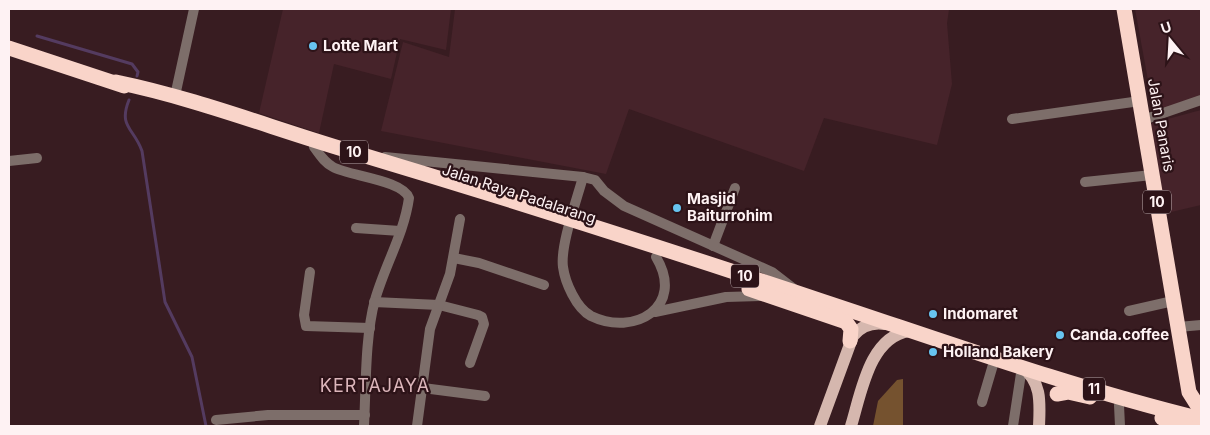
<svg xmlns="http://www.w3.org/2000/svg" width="1210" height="435" font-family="Inter,sans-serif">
	<rect width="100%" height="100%" fill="#381c21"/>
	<g fill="#46232a">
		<polygon points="283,9 451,9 446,50 400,39 391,79 334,64 319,133 259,113"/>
		<polygon points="455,9 949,9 947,23 952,84 937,145 824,118 804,171 629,109 606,174 381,131 403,42 449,57"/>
		<polygon points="1135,9 1201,9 1201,98 1154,113"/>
		<polygon points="1201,110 1201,205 1167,213 1149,124"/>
	</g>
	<polygon fill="#75522f" points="903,379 903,426 873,426 878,401 897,380"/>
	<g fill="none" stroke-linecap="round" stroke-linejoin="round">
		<g stroke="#543b60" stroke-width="3">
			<polyline points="37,36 132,64 138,72 137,76"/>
			<path d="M129 100C118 127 134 128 142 151L165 302 192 357 206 426"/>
		</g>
		<g stroke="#7d6e6a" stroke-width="10">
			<polyline points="175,96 194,9"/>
			<polyline points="1012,119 1140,101"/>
			<polyline points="1143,120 1201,100"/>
			<path d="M314 147C320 155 324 162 333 167 349 176 403 180 409 198 404 234 385 265 375 300 365 336 366 388 364 426"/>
			<polyline points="385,157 583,177 595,180 604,191 624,206 772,272 794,289"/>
			<polyline points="9,161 37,158"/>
			<path d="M583 177C577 199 560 246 563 267 565 282 576 308 591 316 634 337 686 307 656 257"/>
			<polyline points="1085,182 1152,175"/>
			<polyline points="356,228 400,231"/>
			<polyline points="713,246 735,188"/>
			<polyline points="454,258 479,263 544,285"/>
			<polyline points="310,272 304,315 306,326 370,328"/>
			<polyline points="374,302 439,305 478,315 482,317 484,324 470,363"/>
			<polyline points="1129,311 1173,301"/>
			<polyline points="655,312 726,297 760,296"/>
			<polyline points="1178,327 1201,325"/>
			<polyline points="423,388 485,396"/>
			<polyline points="982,402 995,358"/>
			<polyline points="1119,405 1120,426"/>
			<polyline points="216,420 268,415 365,415"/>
			<polyline points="417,426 430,329 450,274 460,219"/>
			<polyline points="1013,426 1022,367"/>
		</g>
		<g stroke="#d5b7ae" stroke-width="12">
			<path d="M1022 367C1042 382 1040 403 1039 426"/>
			<path d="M820 426 853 336C861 326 872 322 885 324"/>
			<path d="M851 426C861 394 869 337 909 331"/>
		</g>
		<g stroke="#f9d4c9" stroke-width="15">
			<polyline points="1124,9 1189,392 1201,411"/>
			<polyline points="9,48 124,86"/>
			<path d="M116 82C194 98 269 127 346 150 506 198 666 249 825 302 949 343 1074 388 1201 419"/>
			<polyline points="749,289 846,322 851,329 850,341"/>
			<polyline points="1057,394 1068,392 1090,397"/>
			<polyline points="1162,418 1187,426"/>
		</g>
	</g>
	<g fill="#67c4f0" stroke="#2d1318" stroke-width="2">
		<circle cx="313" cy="46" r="5"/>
		<circle cx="677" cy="208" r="5"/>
		<circle cx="933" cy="314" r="5"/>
		<circle cx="1060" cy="335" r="5"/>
		<circle cx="933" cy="352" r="5"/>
	</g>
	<g text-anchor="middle" stroke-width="4.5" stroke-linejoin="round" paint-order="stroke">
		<g fill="#2d1318" stroke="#bfafb1" stroke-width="1">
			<rect x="340" y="140.5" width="28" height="23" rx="4"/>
			<rect x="1143" y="190.5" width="28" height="23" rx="4"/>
			<rect x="731" y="264.5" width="28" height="23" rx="4"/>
			<rect x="1083" y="377.5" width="22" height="23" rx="4"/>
		</g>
		<g font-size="14" font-weight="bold" fill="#fef2f3">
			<text x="354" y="157">10</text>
			<text x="1157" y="207">10</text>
			<text x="745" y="281">10</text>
			<text x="1094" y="394">11</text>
		</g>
		<g font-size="15" font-weight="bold" fill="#fef2f3" stroke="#2d1318" text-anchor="start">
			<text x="323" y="51">Lotte Mart</text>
			<text x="687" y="204">Masjid<tspan x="687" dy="17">Baiturrohim</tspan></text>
			<text x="943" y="319">Indomaret</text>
			<text x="1070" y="340">Canda.coffee</text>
			<text x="943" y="357">Holland Bakery</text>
		</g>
		<g font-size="15" fill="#fef2f3" stroke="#2d1318">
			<text transform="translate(1161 125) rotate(80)" y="5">Jalan Panaris</text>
			<text transform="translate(519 194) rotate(18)" y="5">Jalan Raya Padalarang</text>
		</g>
		<g font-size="18" letter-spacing="1" fill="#dcb6bb" stroke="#2d1318">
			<text x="375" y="392">KERTAJAYA</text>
		</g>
	</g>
	<rect width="1210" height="435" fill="none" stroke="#fef2f3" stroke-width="20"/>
	<g transform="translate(1170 40) rotate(342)" stroke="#2d1318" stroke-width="4" paint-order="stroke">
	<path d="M0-4L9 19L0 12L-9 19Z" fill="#fef2f3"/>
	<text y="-8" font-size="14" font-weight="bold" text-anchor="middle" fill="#fef2f3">U</text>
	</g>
</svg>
